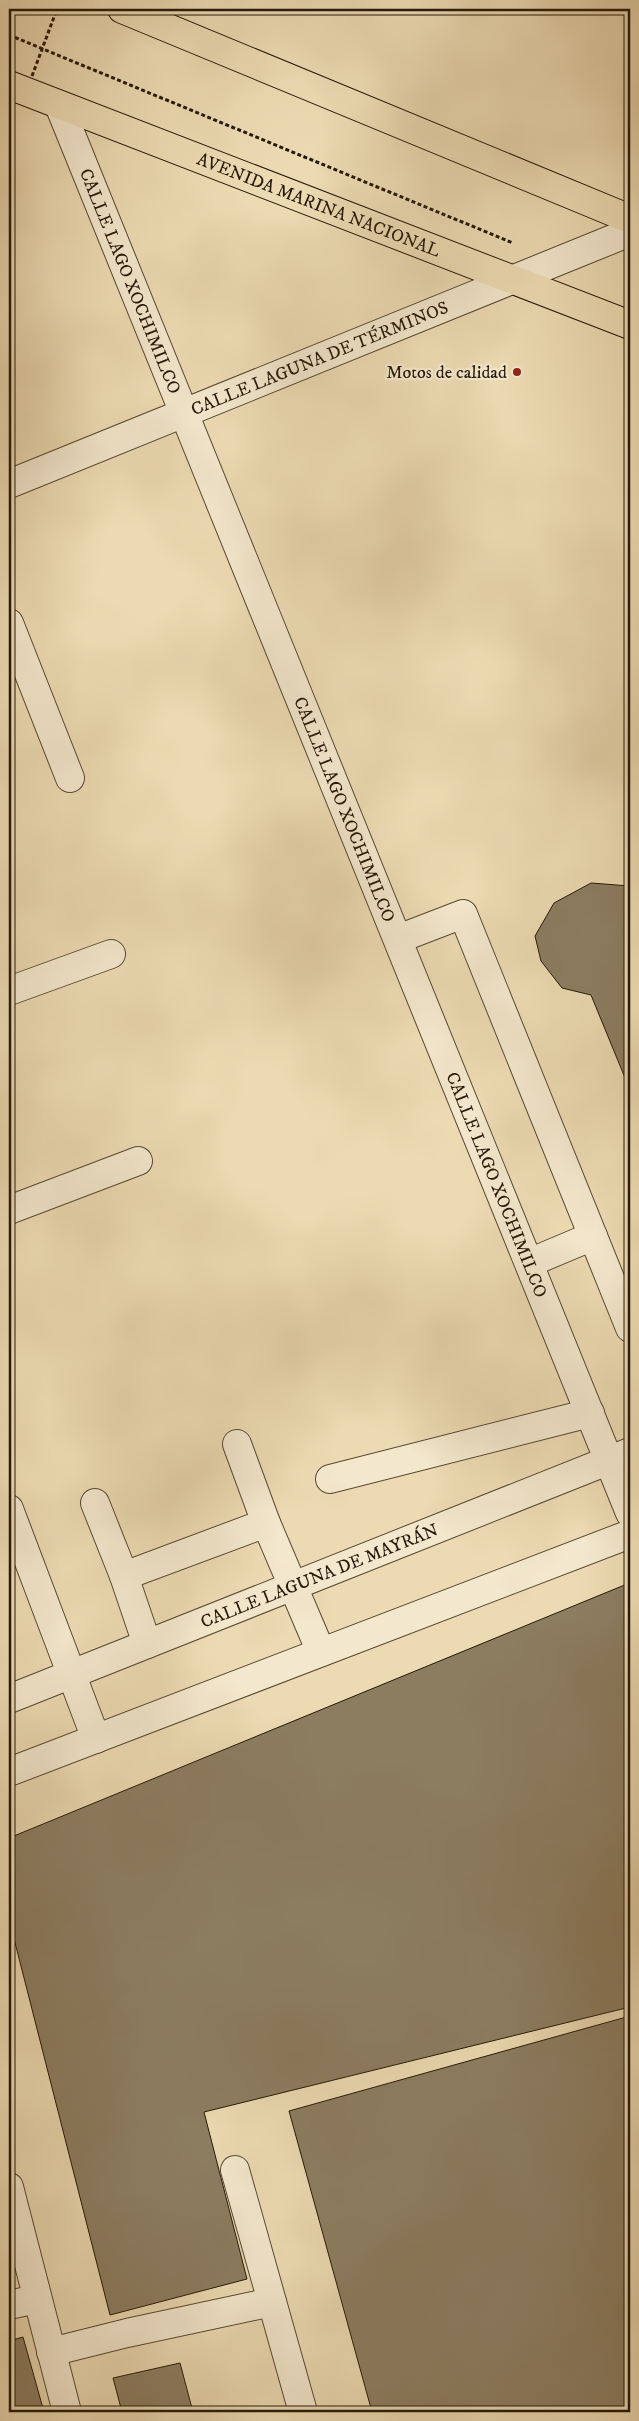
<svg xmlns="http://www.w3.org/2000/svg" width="639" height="2421" font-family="'IM FELL DW Pica',serif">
	<rect width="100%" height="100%" fill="#ecdab2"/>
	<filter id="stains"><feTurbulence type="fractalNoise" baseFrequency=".004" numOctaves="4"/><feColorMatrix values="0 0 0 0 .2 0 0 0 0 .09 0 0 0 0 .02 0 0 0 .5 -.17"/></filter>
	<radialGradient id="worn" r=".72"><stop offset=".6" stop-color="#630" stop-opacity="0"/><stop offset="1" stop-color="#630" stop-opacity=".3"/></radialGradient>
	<g fill="#8c7d61" stroke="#251909">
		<polygon points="591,883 630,886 630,1090 591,995 562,988 541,961 535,936 554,903"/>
		<polygon points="627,1584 630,1593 630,2007 204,2112 247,2279 110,2315 9,1919 9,1838"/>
		<polygon points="630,2016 630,2412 372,2412 289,2111"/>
		<polygon points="23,2337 44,2412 9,2412 9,2341"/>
		<polygon points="180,2363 193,2412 122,2412 113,2378"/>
	</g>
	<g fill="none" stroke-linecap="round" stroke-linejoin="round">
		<defs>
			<g id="minor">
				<path id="s1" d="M59 105 630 1513"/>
				<path id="s2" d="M9 484 630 232"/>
				<polyline points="9,623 70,778"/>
				<polyline points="398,939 463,914 630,1328"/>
				<polyline points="9,991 111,954"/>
				<polyline points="9,1210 138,1161"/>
				<polyline points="529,1263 593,1236"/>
				<polyline points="237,1444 266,1523"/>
				<polyline points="330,1479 590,1413"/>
				<polyline points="95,1503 124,1576 147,1644"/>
				<polyline points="9,1509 96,1739"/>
				<polyline points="124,1576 266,1523 321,1652"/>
				<path id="s3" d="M9 1699 630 1452"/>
				<polyline points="9,1772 630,1534"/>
				<polyline points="235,2170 303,2412"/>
				<polyline points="9,2187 67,2412"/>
				<polyline points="9,2305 36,2299"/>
				<polyline points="51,2352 127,2333 272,2302"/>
			</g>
			<g id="major">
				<polyline points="122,9 630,219"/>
				<path id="s4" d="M9 85 630 325"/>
			</g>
		</defs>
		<use href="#minor" stroke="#574933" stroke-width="30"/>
		<use href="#major" stroke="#251909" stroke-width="30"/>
		<polyline stroke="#251909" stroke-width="3" stroke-dasharray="4 2.5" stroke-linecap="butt" points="9,35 513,243"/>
		<use href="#minor" stroke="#f3e7cd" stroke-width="28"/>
		<use href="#major" stroke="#ecdab2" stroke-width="28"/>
		<polyline stroke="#251909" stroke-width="3" stroke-dasharray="4 2.5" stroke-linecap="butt" points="32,76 57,9"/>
	</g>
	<circle fill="#8f2418" stroke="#f3e7cd" stroke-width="2" cx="517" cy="372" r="5"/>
	<g text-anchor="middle" stroke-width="4.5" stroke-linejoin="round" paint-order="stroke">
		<g font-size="18" fill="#251909" stroke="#f3e7cd">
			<text dy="6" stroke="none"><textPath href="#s4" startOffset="332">AVENIDA MARINA NACIONAL</textPath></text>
			<text dy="6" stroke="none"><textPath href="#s1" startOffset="190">CALLE LAGO XOCHIMILCO</textPath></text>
			<text dy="6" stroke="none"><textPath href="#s2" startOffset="335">CALLE LAGUNA DE TÉRMINOS</textPath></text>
			<text dy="6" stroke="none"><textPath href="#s1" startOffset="760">CALLE LAGO XOCHIMILCO</textPath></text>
			<text dy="6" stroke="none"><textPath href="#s1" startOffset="1165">CALLE LAGO XOCHIMILCO</textPath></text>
			<text dy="6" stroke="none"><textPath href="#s3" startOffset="334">CALLE LAGUNA DE MAYRÁN</textPath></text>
		</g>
		<g font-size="18" fill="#251909" stroke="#f3e7cd" text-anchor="end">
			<text x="507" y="378">Motos de calidad</text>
		</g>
	</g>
	<rect width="639" height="2421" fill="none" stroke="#ecdab2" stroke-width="30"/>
	<rect x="10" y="10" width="619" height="2401" fill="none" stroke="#251909" stroke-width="2.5"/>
	<rect x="15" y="15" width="609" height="2391" fill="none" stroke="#251909"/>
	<rect width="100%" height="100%" filter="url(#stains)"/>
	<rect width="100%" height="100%" fill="url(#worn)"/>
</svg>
